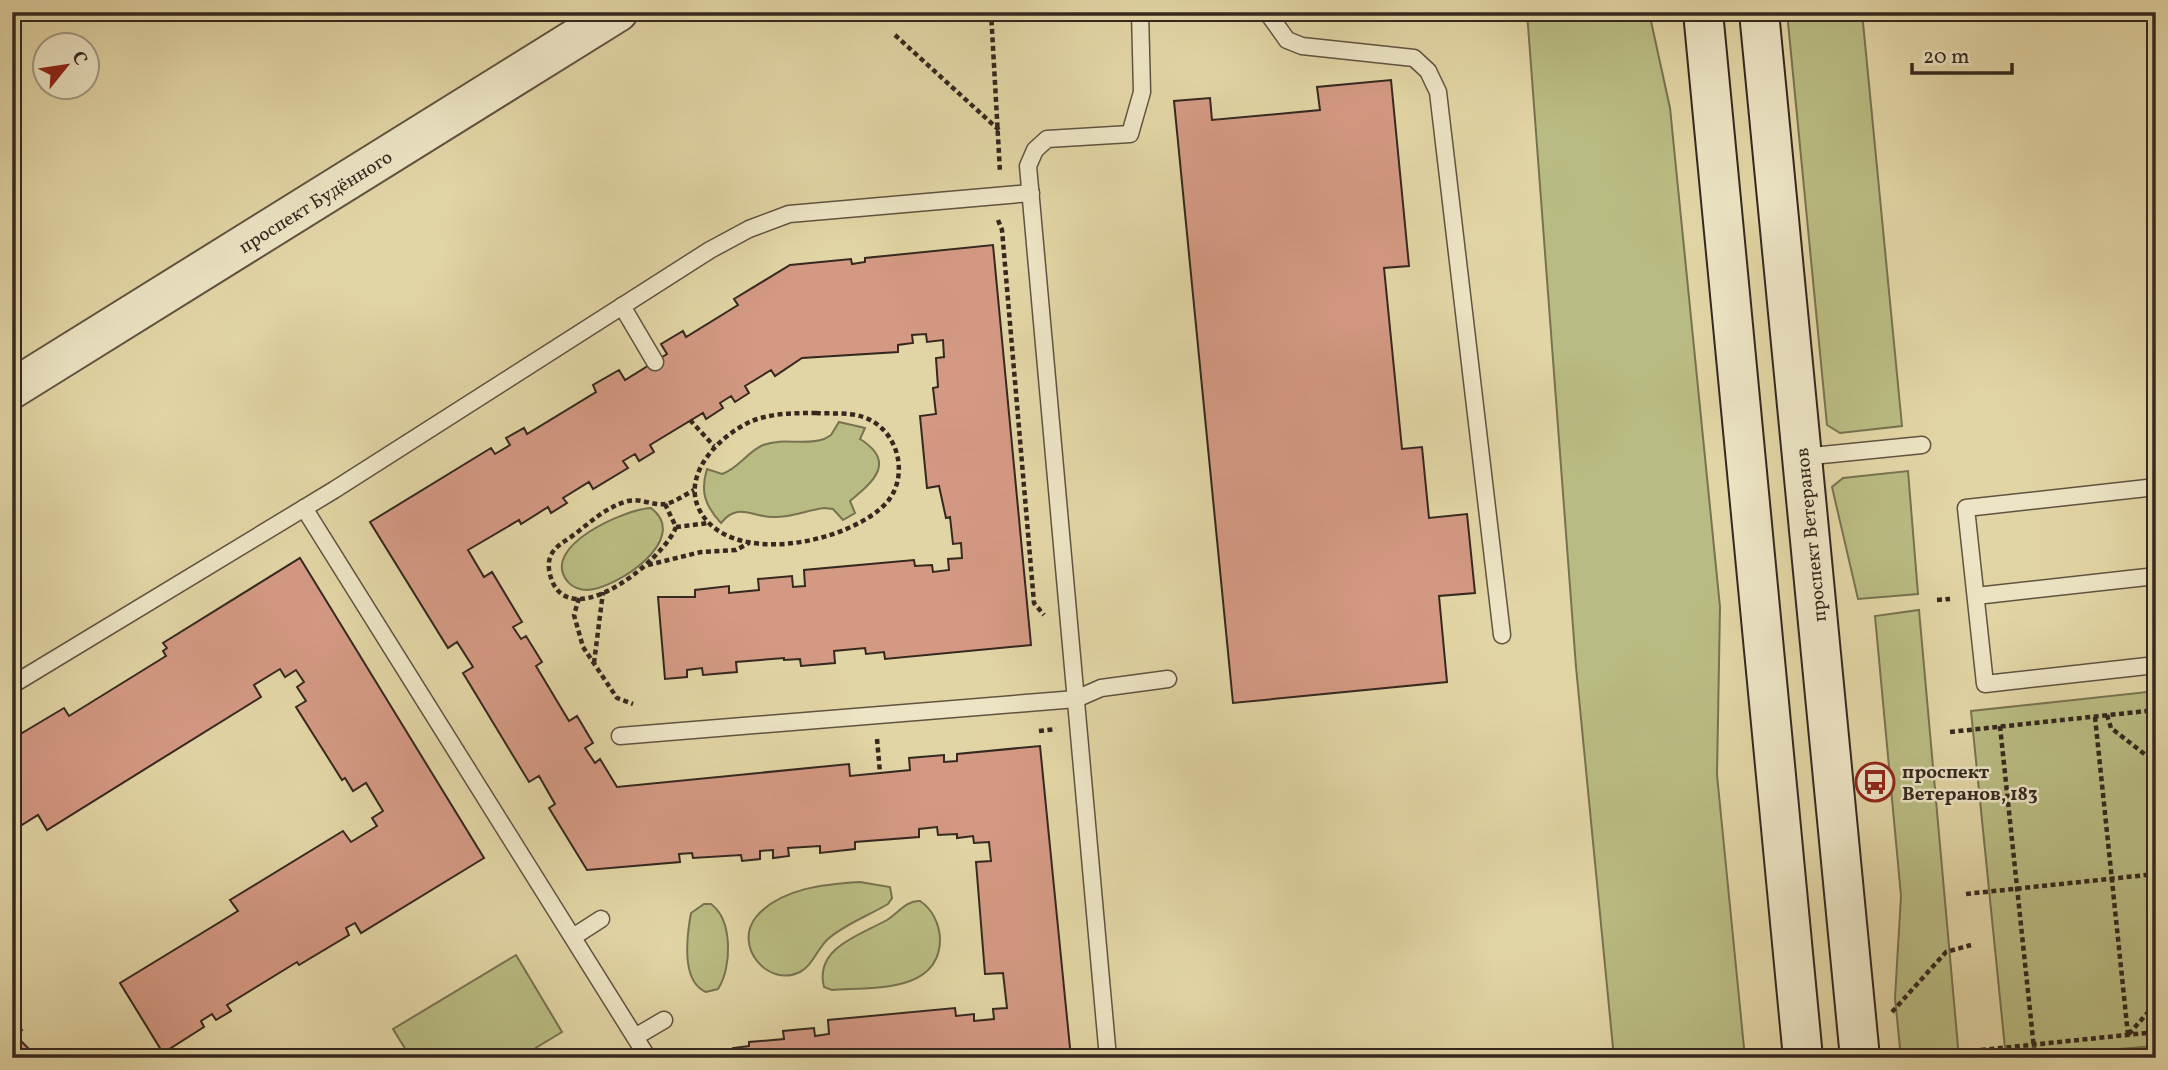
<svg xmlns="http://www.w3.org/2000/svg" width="2168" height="1070" font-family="Vollkorn,serif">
	<rect width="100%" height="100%" fill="#e2d5a5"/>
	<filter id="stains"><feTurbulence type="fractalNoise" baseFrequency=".00286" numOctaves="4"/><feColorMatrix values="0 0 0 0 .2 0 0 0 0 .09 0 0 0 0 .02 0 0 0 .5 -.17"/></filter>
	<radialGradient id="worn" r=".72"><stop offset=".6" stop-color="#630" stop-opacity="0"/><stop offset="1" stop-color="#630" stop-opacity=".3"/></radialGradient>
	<g fill="#b9bc82" stroke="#777250" stroke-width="2">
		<polygon points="1527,12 1649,12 1670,108 1720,607 1717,775 1745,1058 1614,1058 1576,667"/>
		<polygon points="1787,12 1862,12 1902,426 1840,433 1827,425"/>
		<path d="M839 422 865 428 860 439C897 462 873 482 850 501L855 513 843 520 833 509 824 508C808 510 789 518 773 517 751 517 738 502 721 523 705 506 700 491 707 469L722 474C739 468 747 452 763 445 784 437 805 446 824 439L831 435Z"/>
		<polygon points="1908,471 1918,594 1858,599 1832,487 1843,478"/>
		<path d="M651 508C692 539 616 589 587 590 580 590 572 587 568 582 538 547 625 509 651 508Z"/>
		<polygon points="1919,610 1959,1058 1901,1058 1895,998 1901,896 1875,616"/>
		<polygon points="2156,691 2156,1046 2006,1058 1971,711"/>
		<path d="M860 882 890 887 892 898 888 904C868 916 845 924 828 939 817 949 813 965 800 972 768 988 733 946 756 917 780 888 826 884 860 882Z"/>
		<path d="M920 901C932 909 939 923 940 938 941 994 870 987 832 990L824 987C814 948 860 935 887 920 898 913 907 900 920 901Z"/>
		<path d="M704 904H711C733 920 732 968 718 989L706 992C680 981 687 935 691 913Z"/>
		<polygon points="516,955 562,1032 519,1058 411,1058 393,1029"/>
	</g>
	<g fill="#d49983" stroke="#35281f" stroke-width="2">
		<polygon points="1391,80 1409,266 1384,268 1402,449 1422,447 1429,518 1467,514 1475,593 1439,596 1447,682 1233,703 1174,101 1210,98 1212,120 1320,110 1317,87"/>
		<polygon points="993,245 1031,645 885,659 884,652 866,654 865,648 834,651 835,663 801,666 800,659 784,660 784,658 736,662 737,672 703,675 702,668 687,670 687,677 665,679 658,597 695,597 695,590 729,586 729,593 759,590 758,579 792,576 793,587 805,586 804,570 914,560 915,566 932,565 933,572 949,570 948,559 962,558 961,543 953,544 950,517 946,518 939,486 927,488 920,416 936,414 933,388 938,387 936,358 944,357 943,340 927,342 926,334 912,335 913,343 898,345 898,352 802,358 775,376 771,370 745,386 749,393 735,402 731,396 720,403 723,408 706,419 703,413 650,445 654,452 639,461 635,454 623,461 628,468 593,489 589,482 563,498 567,503 551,513 548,507 521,524 519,520 468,550 484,577 492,572 522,622 513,627 521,639 526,636 542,662 536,666 569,721 577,716 593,743 585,748 595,763 600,759 617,787 849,764 850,776 910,770 909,758 944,755 944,762 957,761 957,754 1040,746 1071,1058 734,1058 733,1048 749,1046 749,1042 784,1039 783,1031 814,1028 815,1036 829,1034 828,1020 955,1008 956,1016 974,1014 974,1021 994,1019 993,1009 1007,1008 1003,973 985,974 976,862 991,861 989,842 974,843 973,836 957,838 957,834 938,835 937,827 919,829 919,837 855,842 855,849 820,853 820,846 788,848 789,856 773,858 773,850 760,851 760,859 742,861 741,855 693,858 692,853 679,854 680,862 587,870 549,808 555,804 539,776 529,782 463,673 473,667 457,642 448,648 370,522 491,448 495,454 510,445 506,438 524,428 527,434 596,392 593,385 619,370 625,380 667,354 661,344 683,331 686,337 738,305 734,299 790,265 851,259 852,264 865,262 865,258"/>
		<polygon points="300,558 484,858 361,933 355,923 346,928 349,935 299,965 297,962 227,1005 231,1011 216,1020 212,1014 201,1021 204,1027 163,1053 120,983 238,911 230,900 343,831 351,842 377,826 372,818 383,811 366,783 353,791 345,778 342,780 296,707 306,701 297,687 304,682 296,670 285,677 280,669 254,685 261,697 47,830 38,815 14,830 21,842 12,847 12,739 64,708 69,716 166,656 163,651 167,648 163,643"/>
		<polygon points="12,1020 22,1030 16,1036 38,1058 12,1058"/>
	</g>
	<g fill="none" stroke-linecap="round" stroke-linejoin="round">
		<defs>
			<g id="service">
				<polyline points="1267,12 1287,40 1302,46 1414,58 1428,71 1438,92 1502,635"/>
				<polyline points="622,306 655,362"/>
				<polyline points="1802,457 1922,445"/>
				<polyline points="2156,487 1966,508 1985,684 2156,665"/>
				<polyline points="304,508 648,1058"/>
				<polyline points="1976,596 2156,576"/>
				<polyline points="12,685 334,490 710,250 749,229 789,214 1031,193"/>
				<polyline points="620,736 1076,699 1101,688 1168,679"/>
				<polyline points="573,937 601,919"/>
				<polyline points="635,1037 664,1020"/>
				<polyline points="1108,1058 1028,166 1035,150 1047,139 1130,134 1142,92 1140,12"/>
			</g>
			<polyline id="tertiary" points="12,389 618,12"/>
			<g id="secondary">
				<polyline points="1703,12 1803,1058"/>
				<polyline points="1759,12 1860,1058"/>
			</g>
		</defs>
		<use href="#service" stroke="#605340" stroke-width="19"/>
		<use href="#tertiary" stroke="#605340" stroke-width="42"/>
		<use href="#secondary" stroke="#35281f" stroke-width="42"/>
		<g stroke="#35281f" stroke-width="4.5" stroke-dasharray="5 3.5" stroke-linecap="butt">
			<polyline points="991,12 1000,172"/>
			<polyline points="895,35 999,130"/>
			<polyline points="998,220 1002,230 1034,603 1044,615"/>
			<path d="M816 413C830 414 850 412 863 417 897 428 910 473 888 501 853 543 726 570 698 507 683 471 722 434 752 421 772 413 794 413 816 413Z"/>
			<polyline points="690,420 714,446"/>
			<path d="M665 504 676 527C664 559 574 633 552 581 549 572 547 564 551 555 556 545 566 541 575 534 592 521 606 507 628 501 641 498 654 506 665 504 674 503 686 494 694 490"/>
			<polyline points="676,527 709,523"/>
			<polyline points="648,565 701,552 736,550 749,543"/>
			<polyline points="579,598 574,615 583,647 617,698 633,704"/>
			<polyline points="1937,600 1950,599"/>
			<polyline points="594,663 603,592"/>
			<polyline points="2107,715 2111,728 2156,763"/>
			<polyline points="2095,717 2128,1035"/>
			<polyline points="2000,726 2035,1058"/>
			<polyline points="1039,731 1056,729"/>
			<polyline points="1950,732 2156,710"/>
			<polyline points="877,739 880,773"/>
			<polyline points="1966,894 2156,874"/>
			<polyline points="1892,1012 1946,952 1971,945"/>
			<polyline points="2129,1034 2156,1003"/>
			<polyline points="1981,1050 2156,1032"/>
		</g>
		<use href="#service" stroke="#ece4c4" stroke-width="16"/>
		<use href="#tertiary" stroke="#ece4c4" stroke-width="38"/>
		<use href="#secondary" stroke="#ece4c4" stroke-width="38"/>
	</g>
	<defs>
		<symbol id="bus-ring" viewBox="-11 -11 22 22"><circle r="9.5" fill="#ece4c4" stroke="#8f2418" stroke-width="1.5"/><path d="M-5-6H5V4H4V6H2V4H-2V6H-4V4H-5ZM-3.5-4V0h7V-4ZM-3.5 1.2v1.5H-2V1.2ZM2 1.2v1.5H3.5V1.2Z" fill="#8f2418"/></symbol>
	</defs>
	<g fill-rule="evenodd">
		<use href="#bus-ring" x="1853" y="760" width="44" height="44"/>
	</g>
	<g text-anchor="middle" stroke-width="5" stroke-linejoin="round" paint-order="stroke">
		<g font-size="19" fill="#35281f" stroke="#ece4c4">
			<text transform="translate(315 201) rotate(-32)" y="7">проспект Будённого</text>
			<text transform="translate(1810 535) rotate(-96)" y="7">проспект Ветеранов</text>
		</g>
		<g font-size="19" font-weight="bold" fill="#35281f" stroke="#ece4c4" text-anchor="start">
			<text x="1902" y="778">проспект<tspan x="1902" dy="22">Ветеранов, 183</tspan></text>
		</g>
	</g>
	<rect width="2168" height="1070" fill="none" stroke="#e2d5a5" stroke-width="42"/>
	<rect x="14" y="14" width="2140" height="1042" fill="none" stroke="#35281f" stroke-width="3.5"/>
	<rect x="21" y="21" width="2126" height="1028" fill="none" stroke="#35281f" stroke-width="2"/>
	<g transform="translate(66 66) rotate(60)"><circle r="33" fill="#ece4c4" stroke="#a39982" stroke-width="2"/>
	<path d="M0-5L12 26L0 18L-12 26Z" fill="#8f2418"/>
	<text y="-10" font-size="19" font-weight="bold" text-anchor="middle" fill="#35281f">С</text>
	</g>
	<path d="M1912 63v10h100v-10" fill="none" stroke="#35281f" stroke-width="3.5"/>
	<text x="1923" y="63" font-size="21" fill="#35281f" stroke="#ece4c4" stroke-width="5" paint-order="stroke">20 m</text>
	<rect width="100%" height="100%" filter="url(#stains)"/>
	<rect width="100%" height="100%" fill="url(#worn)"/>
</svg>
